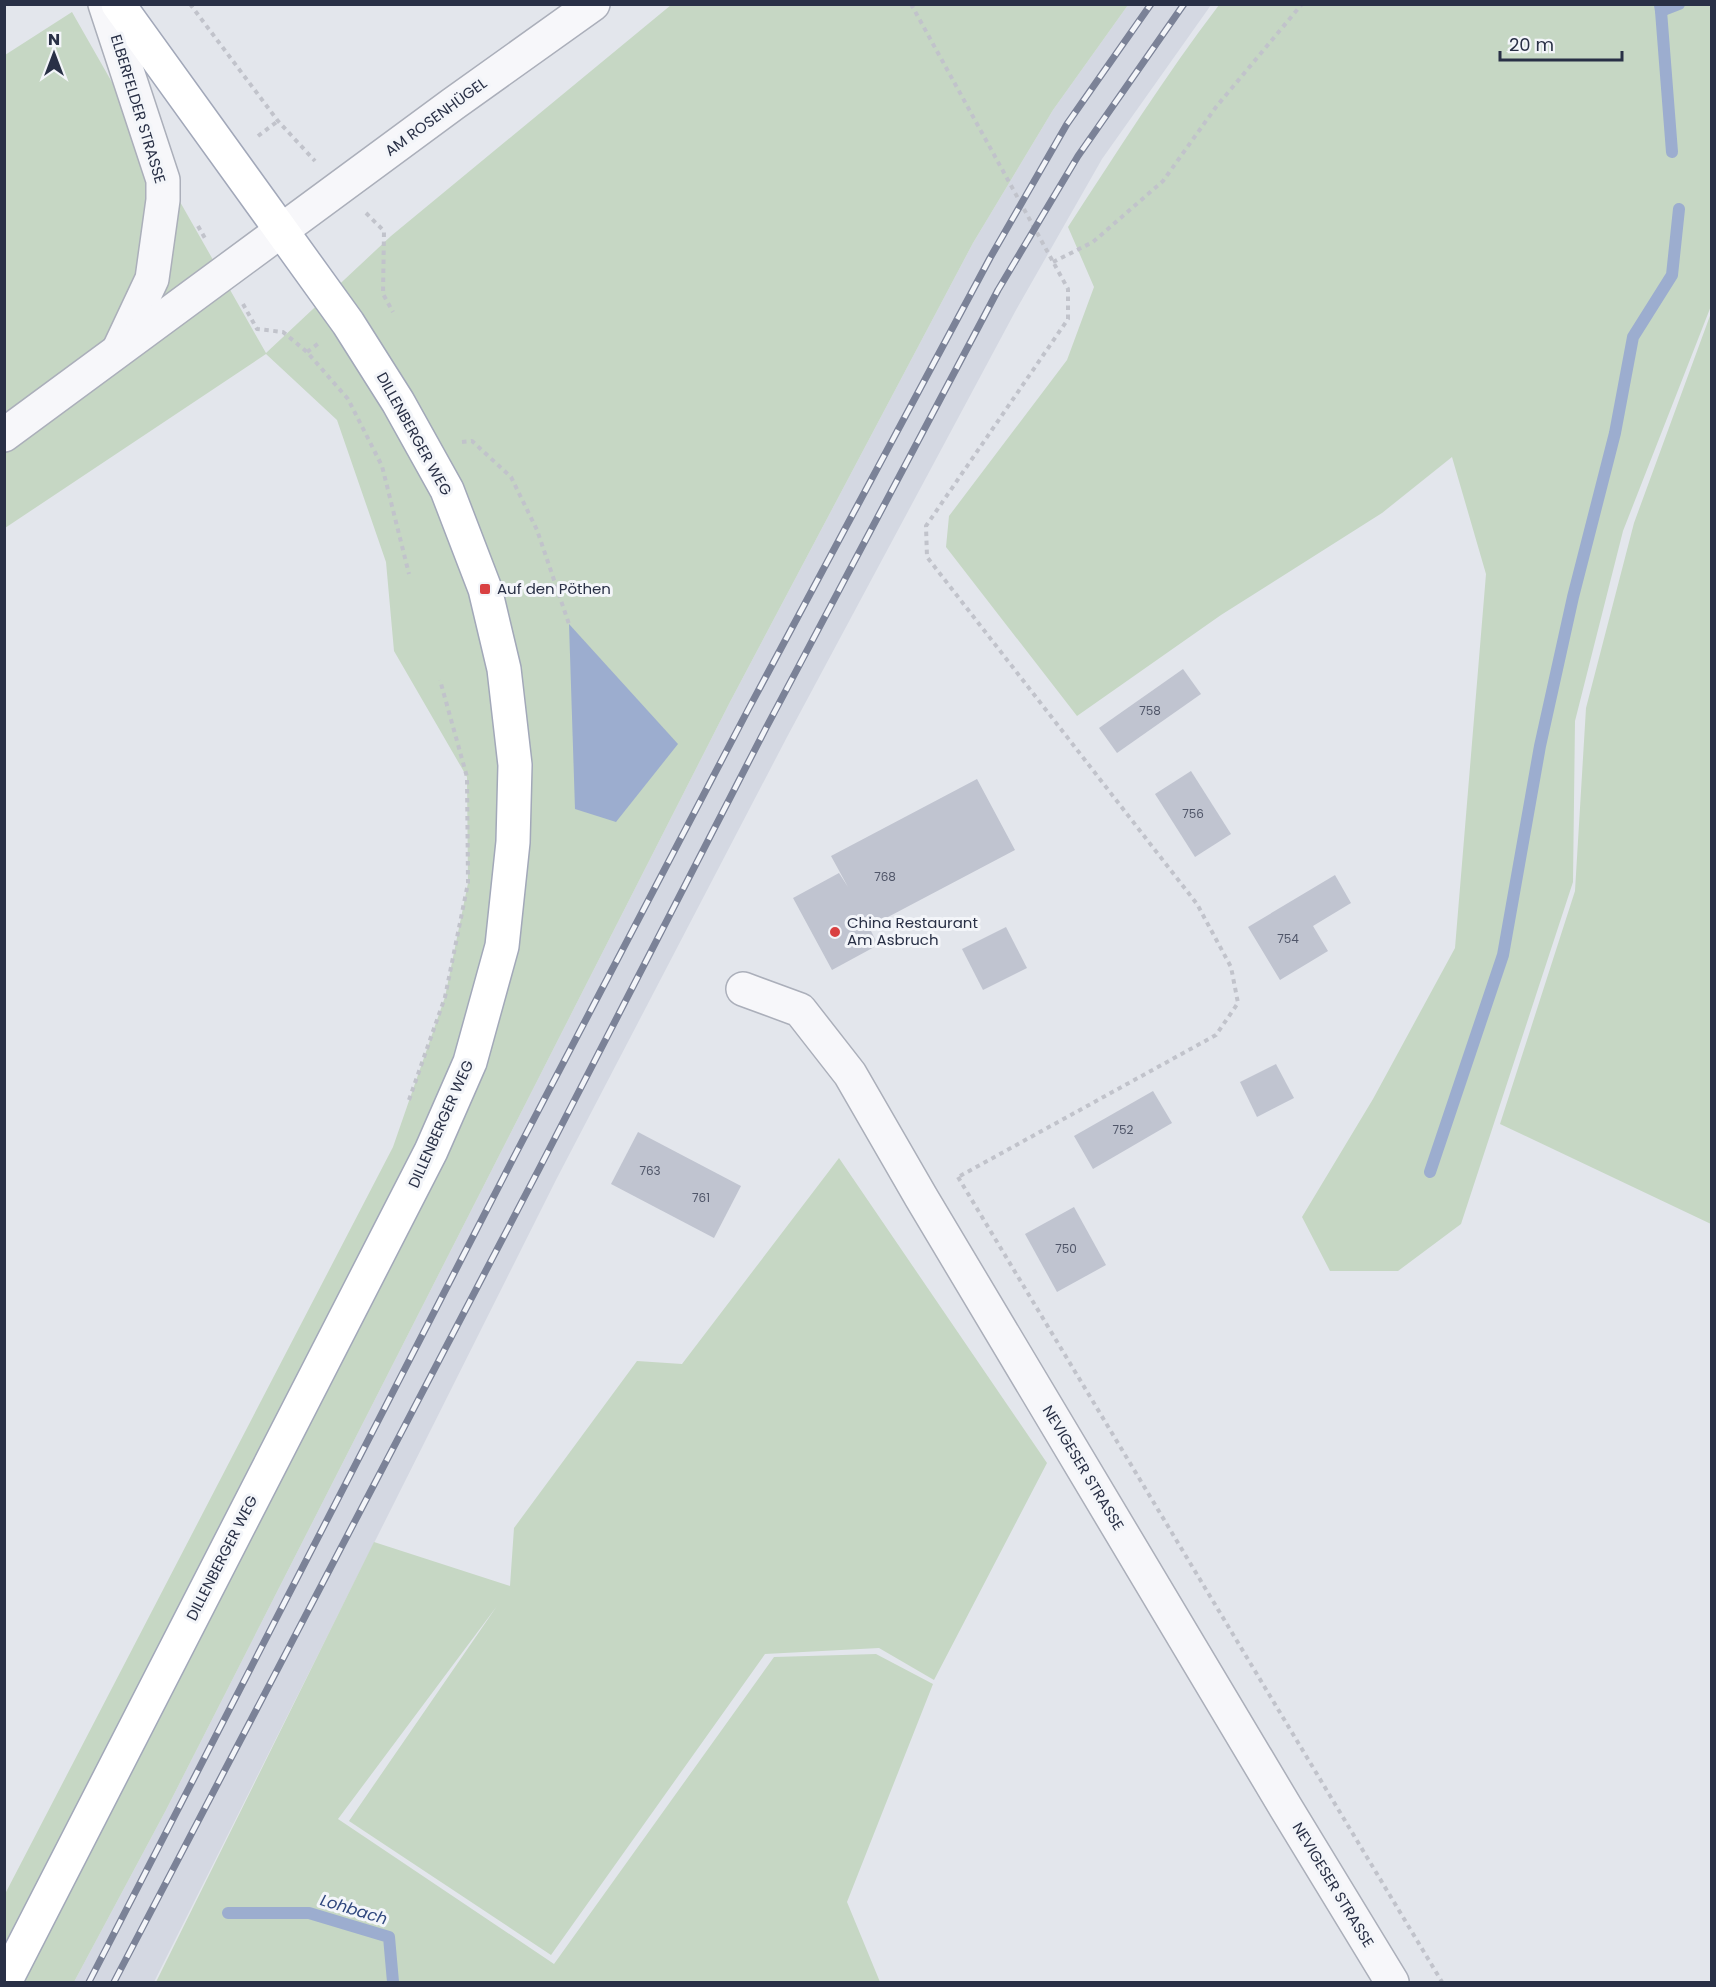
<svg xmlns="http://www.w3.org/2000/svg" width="1716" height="1987" font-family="Poppins,sans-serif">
	<rect width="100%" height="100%" fill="#e3e6ec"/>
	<polygon fill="#d4d8e2" points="1128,5 1211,5 1102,159 1016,310 787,737 557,1178 154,1982 74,1982 166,1810 730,702 973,243 1053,110"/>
	<g fill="#c6d7c4">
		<polygon points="671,5 1128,5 1053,110 973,243 730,702 166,1810 74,1982 5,1982 5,1894 393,1147 445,997 468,883 467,777 394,651 386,562 337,420 266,354 5,528 5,55 72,12 266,353 391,236"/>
		<path d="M1219 5H1711V306L1623 531 1575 721 1573 882 1461 1224 1398 1271H1330L1302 1217 1373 1099 1455 948 1486 574 1452 457 1382 513 1221 615 1077 716 946 547 949 516 1067 360 1094 287 1068 227C1117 152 1165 76 1219 5Z"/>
		<polygon points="1711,313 1712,1224 1711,1224 1500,1124 1575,891 1586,708 1634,523"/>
		<polygon points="839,1158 1047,1463 934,1680 879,1648 765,1654 551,1955 349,1821 497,1606 338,1819 554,1964 774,1657 876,1654 933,1684 847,1902 880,1982 156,1982 374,1542 510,1586 514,1528 637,1361 682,1364"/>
	</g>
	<polygon fill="#9cadcf" points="569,624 678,744 616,822 575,809"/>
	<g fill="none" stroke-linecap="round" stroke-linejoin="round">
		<g stroke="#9cadcf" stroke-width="12">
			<polyline points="1660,5 1661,11 1679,4"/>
			<polyline points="1661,11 1672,152"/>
			<polyline points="1430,1172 1503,955 1540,746 1573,597 1615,433 1633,337 1672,275 1679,209"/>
			<polyline points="228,1913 309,1913 389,1937 393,1982"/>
		</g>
	</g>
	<g fill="#c0c4d0">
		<polygon points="1183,669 1201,694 1117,753 1099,728"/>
		<polygon points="1191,771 1231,834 1195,857 1155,794"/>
		<polygon points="977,779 1015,850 869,927 878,945 832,970 793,898 839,873 848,887 831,856"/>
		<polygon points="1335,875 1351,903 1313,926 1328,951 1280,980 1248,927"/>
		<polygon points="1006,927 1027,968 983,990 962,949"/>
		<polygon points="1276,1064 1294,1098 1257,1117 1240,1082"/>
		<polygon points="1153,1091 1172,1123 1093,1169 1074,1136"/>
		<polygon points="638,1132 741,1186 714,1238 611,1184"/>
		<polygon points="1074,1207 1106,1265 1057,1292 1025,1234"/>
	</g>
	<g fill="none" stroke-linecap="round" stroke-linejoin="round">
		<defs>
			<g id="minor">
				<polyline points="105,4 163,180 163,200 152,279 120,347"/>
				<polyline points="4,435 453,104 593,4"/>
				<polyline points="743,989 800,1010 850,1074 921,1197 1286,1808 1392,1982"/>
			</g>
			<polyline id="major" points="5,1982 431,1151 470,1062 502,946 513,842 515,765 504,669 485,589 447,490 398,402 348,323 118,4"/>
		</defs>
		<use href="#minor" stroke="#abafba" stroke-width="36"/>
		<use href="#major" stroke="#a2a8b9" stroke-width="36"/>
		<g stroke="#c1c3cb" stroke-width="4" stroke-dasharray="4.5 4.5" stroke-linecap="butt">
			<polyline points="190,4 278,121 315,161"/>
			<polyline points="911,4 1068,289 1068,319 926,526 927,557 1197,904 1231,967 1238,1003 1216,1035 960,1176"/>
			<polyline points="258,136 278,121"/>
			<polyline points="366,213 384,231 383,294 393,312"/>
			<polyline points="198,226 206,240"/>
			<polyline points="1053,262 1093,242 1163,181 1216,107 1302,4"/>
			<polyline points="243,304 257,329 283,332 307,352 348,399 382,466 409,574"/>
			<polyline points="307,352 319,343"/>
			<polyline points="462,442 472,441 511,477 537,530 569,624"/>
			<polyline points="409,1100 445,997 468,883 467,777 440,680"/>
			<polyline points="958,1177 1442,1982"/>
		</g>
		<use href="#minor" stroke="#f7f7fa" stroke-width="33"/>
		<use href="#major" stroke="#fff" stroke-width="33"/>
		<defs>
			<g id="rail">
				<polyline points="89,1982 515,1155 749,708 990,258 1067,124 1151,4"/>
				<polyline points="114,1982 539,1169 766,728 998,290 1078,156 1184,4"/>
			</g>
		</defs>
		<use href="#rail" stroke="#7b8297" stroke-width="7"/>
		<use href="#rail" stroke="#f3f5f9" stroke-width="4.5" stroke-dasharray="14" stroke-linecap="butt"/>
	</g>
	<g fill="#d94142" stroke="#f3f5f9" stroke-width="2">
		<rect x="479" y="583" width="12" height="12" rx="3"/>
		<circle cx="835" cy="932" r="6"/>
	</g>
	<g text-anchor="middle" stroke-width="6" stroke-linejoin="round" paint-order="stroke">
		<g font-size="12" fill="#4f5568">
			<text x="1150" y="715">758</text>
			<text x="1193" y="818">756</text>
			<text x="885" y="881">768</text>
			<text x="1288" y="943">754</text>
			<text x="1123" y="1134">752</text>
			<text x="650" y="1175">763</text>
			<text x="701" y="1202">761</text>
			<text x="1066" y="1253">750</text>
		</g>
		<g font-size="15" fill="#293046" stroke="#f3f5f9">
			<text transform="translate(138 109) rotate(73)" y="5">ELBERFELDER STRASSE</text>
			<text transform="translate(436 117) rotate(-36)" y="5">AM ROSENHÜGEL</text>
			<text transform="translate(414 434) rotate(61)" y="5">DILLENBERGER WEG</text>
			<text transform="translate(441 1124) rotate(-66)" y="5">DILLENBERGER WEG</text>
			<text transform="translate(1083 1468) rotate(59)" y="5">NEVIGESER STRASSE</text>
			<text transform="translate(222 1558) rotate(-63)" y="5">DILLENBERGER WEG</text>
			<text transform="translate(1333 1885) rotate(59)" y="5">NEVIGESER STRASSE</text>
		</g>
		<g font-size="15" fill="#293046" stroke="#f3f5f9" text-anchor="start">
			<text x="497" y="594">Auf den Pöthen</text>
			<text x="847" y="928">China Restaurant<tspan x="847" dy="17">Am Asbruch</tspan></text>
		</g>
		<g font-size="16" font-style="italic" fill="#30487e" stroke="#f3f5f9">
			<text transform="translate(354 1909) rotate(17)" y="6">Lohbach</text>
		</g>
	</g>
	<rect width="1716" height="1987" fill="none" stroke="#293046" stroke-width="12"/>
	<g transform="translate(54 54)" stroke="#f3f5f9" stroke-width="4.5" paint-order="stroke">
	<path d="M0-4.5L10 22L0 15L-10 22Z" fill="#293046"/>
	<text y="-9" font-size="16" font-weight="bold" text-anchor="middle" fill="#293046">N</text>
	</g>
	<path d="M1500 51v9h122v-9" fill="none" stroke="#293046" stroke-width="3"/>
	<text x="1509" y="51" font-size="18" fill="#293046" stroke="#f3f5f9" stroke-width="4.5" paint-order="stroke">20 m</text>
</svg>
